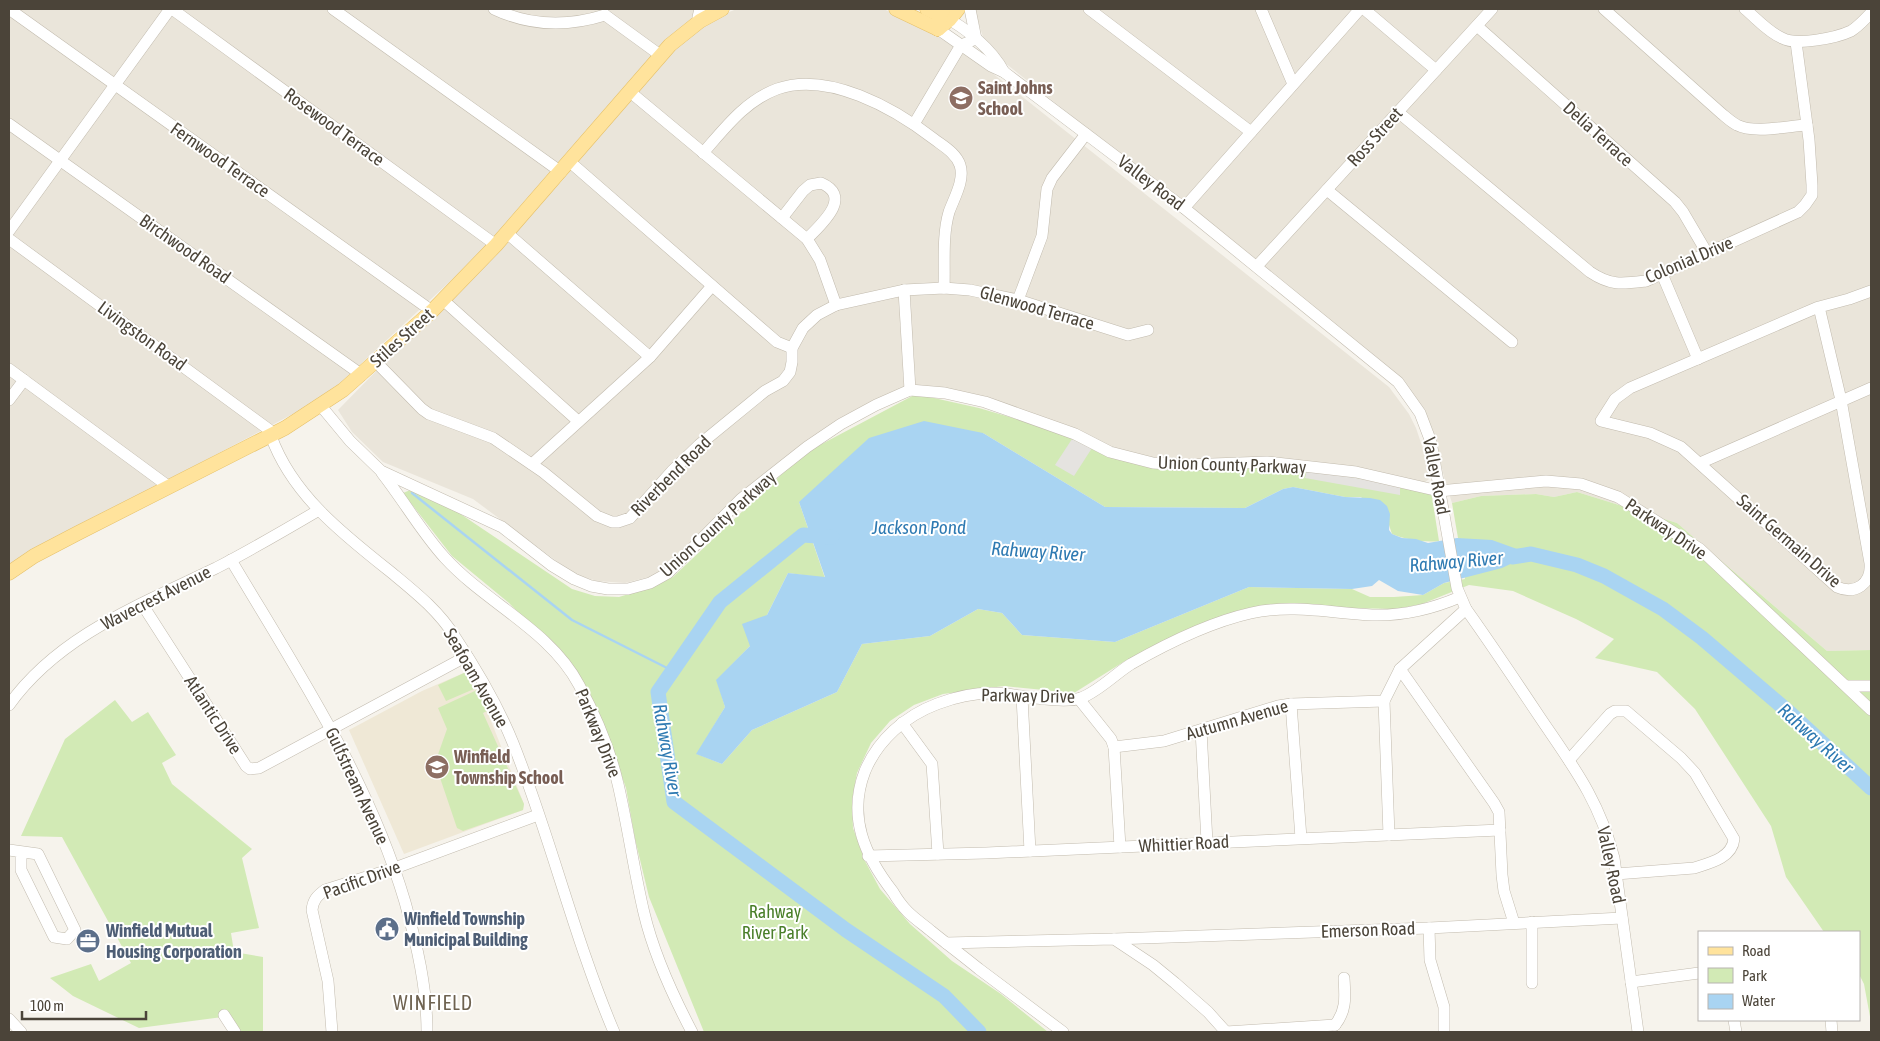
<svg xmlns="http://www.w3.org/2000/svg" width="1880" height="1041" font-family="'Asap Condensed',sans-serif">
	<rect width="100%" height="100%" fill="#f6f3ec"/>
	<g fill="#eae5da">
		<polygon points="9,9 697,9 693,18 470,263 325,397 86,523 9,566"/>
		<polygon points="737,9 883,9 906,18 972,57 1389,387 1409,414 1416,428 1426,458 1429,479 1424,483 1210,460 1147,459 929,387 825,429 657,575 625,583 597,581 574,574 473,499 383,462 352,432 338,410 387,360 455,297 562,181 674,49 693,33 721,15"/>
		<polygon points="974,9 1871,9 1871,650 1827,651 1677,523 1577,492 1554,497 1536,494 1481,496 1452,503 1445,481 1433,431 1426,416 1380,360 1000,59 985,43"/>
	</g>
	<polygon fill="#efe8d6" points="466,672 477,690 487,711 524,804 523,810 404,854 349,730 422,691"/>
	<g fill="#d2eab5">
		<path d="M916 394 979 408 1067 434 1118 458 1308 466 1431 491 1439 541C1425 543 1404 539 1392 534L1389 525 1361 497H1345L1293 487 1283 489 1245 508 1105 507 983 433 799 502 825 578 788 573 767 615 750 646 717 680 725 707 697 754 722 764 752 730 837 692 862 644 930 636 978 609 1002 613 1022 635 1115 642 1249 587 1352 589 1370 597H1394L1423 595 1444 583 1465 579 1452 503 1481 496 1536 494 1554 497 1577 492 1677 523 1827 651 1871 650V1022L1864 984 1859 974V932H1824L1786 877 1771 826 1695 709 1657 672 1595 658 1614 639 1576 619 1513 591 1469 585 1422 604 1396 609 1262 606 1240 610 1125 661 1074 693 1004 686 943 694 914 705 890 721 871 743 857 773 852 800 853 828 865 861 880 889 910 924 952 961 1001 994 1048 1032H704L649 897 635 839 626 788 610 743 561 656 509 603 452 556 403 493 413 489 456 511 572 589 595 596 619 597 655 586 673 577 803 454Z"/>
		<polygon points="466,672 474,689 446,701 438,685"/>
		<polygon points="477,690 487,711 483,713 524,804 523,810 463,831 457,828 435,763 447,729 438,708"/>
		<polygon points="115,700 132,722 148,712 176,755 162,763 172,784 252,849 242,858 259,928 231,933 234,952 263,957 263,1032 238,1032 230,1016 139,1028 73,996 50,978 91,964 99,981 131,963 62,837 21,836 65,739"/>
	</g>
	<g fill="#e5e3e0">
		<polygon points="1072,439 1092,448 1074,476 1055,465"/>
		<polygon points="1307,469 1400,486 1400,495 1305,478"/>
	</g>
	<polygon fill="#a9d4f2" points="924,421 983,433 1105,507 1245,508 1283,489 1293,487 1345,497 1370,498 1380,500 1387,506 1390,514 1389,530 1392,534 1402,538 1416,539 1428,543 1457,538 1492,540 1531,554 1502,568 1444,583 1423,595 1398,591 1379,580 1372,586 1352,589 1249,587 1115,642 1022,635 1002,613 978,609 930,636 862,644 837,692 752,730 722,764 696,754 725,707 716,680 750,646 742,624 767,615 788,573 825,577 799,502 869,438"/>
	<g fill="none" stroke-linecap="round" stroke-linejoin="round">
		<polyline stroke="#a9d4f2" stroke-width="2.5" points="412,493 572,620 673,671"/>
		<g stroke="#a9d4f2" stroke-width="15">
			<polyline points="832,537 803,535 720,602 658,692 674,802 846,930 944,996 979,1032"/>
			<polyline points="1512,557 1531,554 1577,565 1604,576 1663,609 1702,638 1791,714 1871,788"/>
		</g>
		<defs>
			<g id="minor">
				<polyline points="9,9 432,311"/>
				<polyline points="172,9 496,245"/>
				<polyline points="333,9 561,172"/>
				<path d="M494 9C530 26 567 27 605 15"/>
				<polyline points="1089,9 1251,132"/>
				<polyline points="1261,9 1293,84"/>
				<polyline points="1364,9 1436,70"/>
				<path d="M1604 9 1721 113C1726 117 1731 122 1737 125 1754 134 1788 126 1807 125"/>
				<path d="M1745 9C1757 19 1768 32 1782 38 1796 46 1836 38 1851 31 1858 27 1865 19 1871 13"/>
				<polyline points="605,15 660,55"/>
				<path d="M943 16C966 28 992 49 1004 72"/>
				<polyline points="700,21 698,17 700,9"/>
				<polyline points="1477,26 1675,202 1683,212 1707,253"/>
				<path d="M938 29 991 66 1004 72 1184 208 1398 382 1420 413 1431 442 1457 588 1466 609C1491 644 1515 680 1539 716 1572 765 1599 799 1614 858L1638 1032"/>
				<polyline points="629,91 807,239 820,260 836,305"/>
				<path d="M1398 112 1590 272C1611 286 1622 284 1646 281L1798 212 1805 205 1812 195V185L1809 140 1796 42"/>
				<polyline points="9,124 362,375"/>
				<polyline points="914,124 961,45 976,39 970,9"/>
				<path d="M703 153C725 128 745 101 777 89 828 71 894 108 934 139 943 146 956 153 960 165 965 180 954 198 949 212 942 236 945 264 944 288"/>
				<polyline points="570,162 777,342 792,348"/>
				<polyline points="1327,190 1512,342"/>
				<polyline points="1184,208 1360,9"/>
				<path d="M782 218 803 191 810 185 821 183C854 197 820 225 807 239"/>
				<polyline points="9,231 170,9"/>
				<polyline points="507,233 650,357"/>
				<polyline points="9,239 275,434"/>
				<polyline points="1257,266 1492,9"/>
				<polyline points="1662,274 1698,359"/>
				<polyline points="904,290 910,390"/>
				<polyline points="443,300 578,421"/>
				<polyline points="1018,300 1042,236 1047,189 1052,178 1086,134"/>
				<path d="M1819 307 1841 400 1870 563C1872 584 1855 595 1837 587L1681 447 1650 433 1601 421 1615 399 1630 388 1816 308 1819 307 1849 299 1871 291"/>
				<polyline points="376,362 422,409 429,414 493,438 543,472 597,516 612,522 618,522 630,518 673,470 699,445 765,391 783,381 790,372 792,362 792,348 803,328 817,315 836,305 904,290 944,288 970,290 1018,300 1128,335 1148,330"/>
				<polyline points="9,369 168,486"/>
				<polyline points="9,400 24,380"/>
				<polyline points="321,406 350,441 381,471 502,527 551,565 574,579 591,586 608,589 628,589 650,583 668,573 741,499 807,447 841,424 876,405 910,390 945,393 985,402 1075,434 1110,452 1153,463 1185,465 1267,462 1356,472 1439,491 1546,481 1581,484 1618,497 1700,549 1871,710"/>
				<path d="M271 436C292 495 344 535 392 573 415 592 439 611 455 637 477 670 498 706 513 743 551 838 574 938 614 1032"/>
				<polyline points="1700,463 1871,388"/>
				<polyline points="532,464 650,357 712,286"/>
				<path d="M382 473C404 501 422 533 445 558 486 603 550 630 579 685 596 716 610 750 618 784 628 827 634 871 644 913 654 955 672 994 692 1032"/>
				<path d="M231 560C297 671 368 777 405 902 417 945 427 988 427 1032"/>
				<polyline points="142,604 246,766 250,769 259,768 467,656"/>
				<polyline points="1400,669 1494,803 1499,812 1502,875 1504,891 1514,923"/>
				<polyline points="1847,686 1871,686"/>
				<polyline points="1022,697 1030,851"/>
				<polyline points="1079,699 1111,739 1114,747 1164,741 1278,706 1291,704 1384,701 1400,669 1466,609"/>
				<polyline points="1384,701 1389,835"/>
				<polyline points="1291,704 1301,838"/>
				<path d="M9 705C59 635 142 604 216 568 251 550 285 530 319 510"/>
				<polyline points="902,723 932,764 938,854"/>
				<polyline points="1201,730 1207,842"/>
				<polyline points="1114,747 1120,847"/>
				<path d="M1569 760 1610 714 1615 711H1626L1681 758 1695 773 1734 839C1732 858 1710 863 1694 868L1616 874"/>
				<polyline points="9,850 38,854 75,930 67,939 54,937 21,870 21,852"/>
				<polyline points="868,856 986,853 1500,830"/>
				<polyline points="1532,922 1532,983"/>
				<polyline points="1429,928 1430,960 1444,1007 1444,1032"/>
				<polyline points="1114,939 1429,928 1622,918"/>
				<polyline points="946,943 1114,939 1153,965 1175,983 1208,1012 1226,1032"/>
				<polyline points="1631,982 1699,973"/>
				<polyline points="224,1015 235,1032"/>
				<polyline points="9,1019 21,1032"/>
				<polyline points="1734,1020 1736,1032"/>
				<polyline points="1831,1020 1832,1032"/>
				<path d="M1335 1025C1347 1010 1345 996 1344 978"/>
				<path d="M332 1032 328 981 312 910C313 900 317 896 325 890L395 868 538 815"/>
				<path d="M1063 1032C1035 1011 1007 990 979 969 963 956 947 944 931 931 924 925 915 919 908 912 902 906 897 899 893 892 865 856 847 817 865 771 878 740 905 716 937 704 958 696 984 691 1006 694 1025 696 1064 704 1081 698 1099 691 1115 674 1131 664 1166 644 1211 622 1251 613 1291 604 1332 613 1372 615 1403 616 1432 609 1460 597"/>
				<polyline points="1226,1032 1335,1025"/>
			</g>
			<g id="major">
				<polyline points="896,9 938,29"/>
				<polyline points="927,9 940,15"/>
				<polyline points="938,29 950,19 958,9"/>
				<polyline points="938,29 940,15 943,9"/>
				<polyline points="9,573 34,556 78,533 285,428 343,390 432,311 496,245 670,45 700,21 722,9"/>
			</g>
		</defs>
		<use href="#minor" stroke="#c2bbae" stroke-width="12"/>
		<use href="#major" stroke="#e6c16a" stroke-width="15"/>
		<use href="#minor" stroke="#fff" stroke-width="11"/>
		<use href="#major" stroke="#ffe39c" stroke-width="14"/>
	</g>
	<defs>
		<symbol id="school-disc" viewBox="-11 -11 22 22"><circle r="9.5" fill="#8d6e63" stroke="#fff"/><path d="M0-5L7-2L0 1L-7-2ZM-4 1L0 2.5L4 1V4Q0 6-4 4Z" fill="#fff"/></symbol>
		<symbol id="civic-disc" viewBox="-11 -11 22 22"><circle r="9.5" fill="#5c6f8a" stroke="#fff"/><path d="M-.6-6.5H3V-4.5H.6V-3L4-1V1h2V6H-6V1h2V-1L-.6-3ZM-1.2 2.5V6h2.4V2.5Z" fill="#fff"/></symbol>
		<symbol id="office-disc" viewBox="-11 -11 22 22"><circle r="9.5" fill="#5c6f8a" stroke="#fff"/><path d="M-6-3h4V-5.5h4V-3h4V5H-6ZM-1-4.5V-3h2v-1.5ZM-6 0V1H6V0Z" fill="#fff"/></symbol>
	</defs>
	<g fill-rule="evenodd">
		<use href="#school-disc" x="947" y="84" width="28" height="28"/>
		<use href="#school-disc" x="423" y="753" width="28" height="28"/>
		<use href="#civic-disc" x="373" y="915" width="28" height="28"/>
		<use href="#office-disc" x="74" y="927" width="28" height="28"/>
	</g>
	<g text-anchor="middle" stroke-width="4" stroke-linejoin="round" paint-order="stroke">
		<g font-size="18" font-weight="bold" fill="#785e54" stroke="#fff" text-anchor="start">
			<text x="978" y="94">Saint Johns<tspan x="978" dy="21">School</tspan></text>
			<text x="454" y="763">Winfield<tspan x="454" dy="21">Township School</tspan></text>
		</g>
		<g font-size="18" fill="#4b4439" stroke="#fff">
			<text transform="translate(334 127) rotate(36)" y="6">Rosewood Terrace</text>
			<text transform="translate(1598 134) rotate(42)" y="6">Delia Terrace</text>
			<text transform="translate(1375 137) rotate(-48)" y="6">Ross Street</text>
			<text transform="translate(220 160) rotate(35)" y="6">Fernwood Terrace</text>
			<text transform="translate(1151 183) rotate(37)" y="6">Valley Road</text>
			<text transform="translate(185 249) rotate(35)" y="6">Birchwood Road</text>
			<text transform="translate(1689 260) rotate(-23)" y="6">Colonial Drive</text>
			<text transform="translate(1037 308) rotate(16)" y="6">Glenwood Terrace</text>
			<text transform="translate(142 336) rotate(36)" y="6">Livingston Road</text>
			<text transform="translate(402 338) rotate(-42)" y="6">Stiles Street</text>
			<text transform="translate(1232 465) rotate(2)" y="6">Union County Parkway</text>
			<text transform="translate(671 476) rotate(-45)" y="6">Riverbend Road</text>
			<text transform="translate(1436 476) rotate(79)" y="6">Valley Road</text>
			<text transform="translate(718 524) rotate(-42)" y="6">Union County Parkway</text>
			<text transform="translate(1666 529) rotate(34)" y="6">Parkway Drive</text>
			<text transform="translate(1789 541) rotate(41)" y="6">Saint Germain Drive</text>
			<text transform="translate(156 598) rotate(-27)" y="6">Wavecrest Avenue</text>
			<text transform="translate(476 678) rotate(60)" y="6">Seafoam Avenue</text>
			<text transform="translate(1028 696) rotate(1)" y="6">Parkway Drive</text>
			<text transform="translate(213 715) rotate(57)" y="6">Atlantic Drive</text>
			<text transform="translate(1237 720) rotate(-16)" y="6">Autumn Avenue</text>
			<text transform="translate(598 733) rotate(68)" y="6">Parkway Drive</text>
			<text transform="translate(357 786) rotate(65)" y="6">Gulfstream Avenue</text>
			<text transform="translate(1184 844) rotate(-3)" y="6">Whittier Road</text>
			<text transform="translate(1611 865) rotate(78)" y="6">Valley Road</text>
			<text transform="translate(362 880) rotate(-20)" y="6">Pacific Drive</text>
			<text transform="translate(1368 930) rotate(-2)" y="6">Emerson Road</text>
		</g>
		<g font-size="18" fill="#4a7f2a" stroke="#fff">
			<text x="775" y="918">Rahway<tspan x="775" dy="21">River Park</tspan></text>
		</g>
		<g font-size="18" font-weight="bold" fill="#4e5e75" stroke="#fff" text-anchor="start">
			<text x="404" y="925">Winfield Township<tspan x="404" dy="21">Municipal Building</tspan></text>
			<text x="106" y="937">Winfield Mutual<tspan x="106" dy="21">Housing Corporation</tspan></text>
		</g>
		<g font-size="19" font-style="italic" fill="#2e7ab2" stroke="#fff">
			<text x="919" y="534">Jackson Pond</text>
			<text transform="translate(1038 551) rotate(4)" y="7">Rahway River</text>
			<text transform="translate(1456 561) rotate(-5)" y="7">Rahway River</text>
			<text transform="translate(1816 738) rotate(42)" y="7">Rahway River</text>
			<text transform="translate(668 750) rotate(80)" y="7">Rahway River</text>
		</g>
		<g font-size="20" letter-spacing="1" fill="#6e6250" stroke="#fff">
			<text x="433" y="1010">WINFIELD</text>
		</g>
	</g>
	<rect width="1880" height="1041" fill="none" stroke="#4b4439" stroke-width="20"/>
	<rect x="1698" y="931" width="162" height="90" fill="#ffffff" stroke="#b7b4b0"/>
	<rect x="1708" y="947" width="25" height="8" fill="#ffe39c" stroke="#b7b4b0"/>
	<text x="1742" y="956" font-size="15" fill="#4b4439">Road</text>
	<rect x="1708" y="968" width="25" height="15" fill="#d2eab5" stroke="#b7b4b0"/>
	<text x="1742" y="981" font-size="15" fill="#4b4439">Park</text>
	<rect x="1708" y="994" width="25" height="15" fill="#a9d4f2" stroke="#b7b4b0"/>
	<text x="1742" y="1006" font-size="15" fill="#4b4439">Water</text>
	<path d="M22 1011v8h124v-8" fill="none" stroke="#4b4439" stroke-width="2.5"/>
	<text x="30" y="1011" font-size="15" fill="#4b4439" stroke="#ffffff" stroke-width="4" paint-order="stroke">100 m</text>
</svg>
